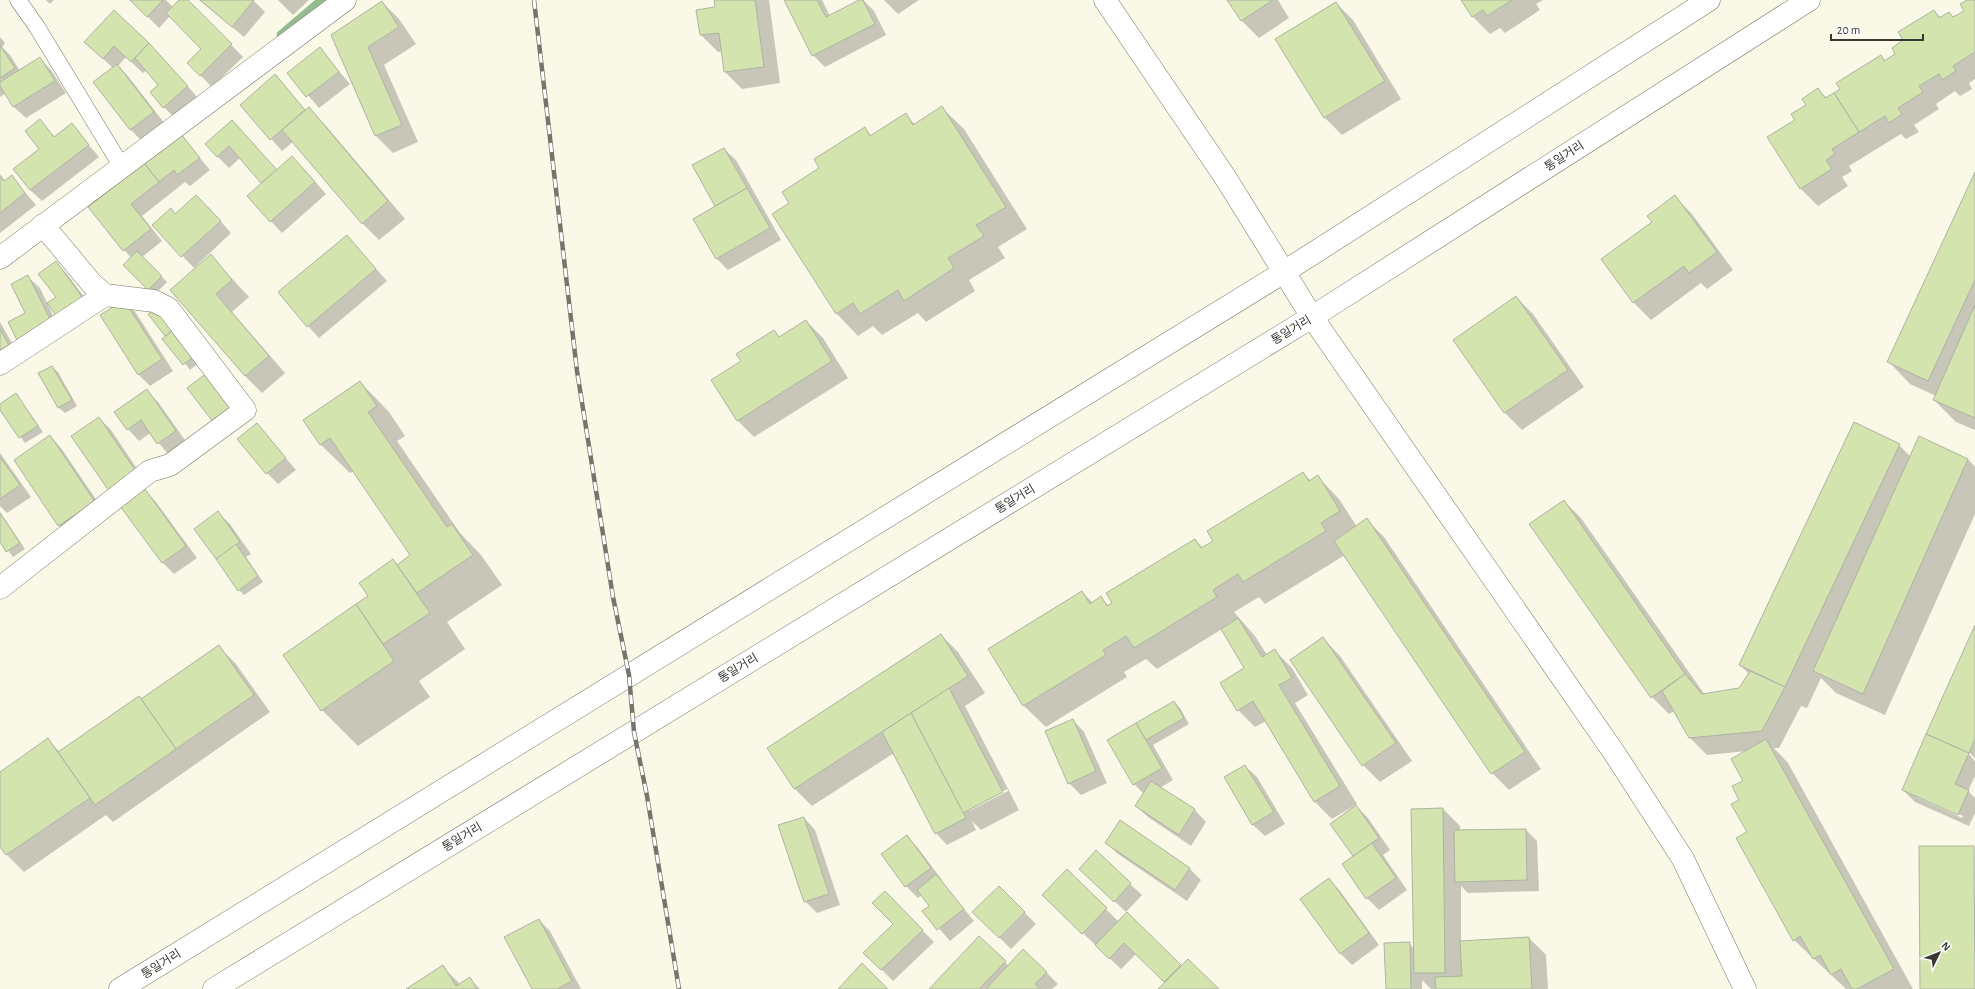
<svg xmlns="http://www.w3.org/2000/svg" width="1975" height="989" font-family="'Alegreya Sans','Noto Sans KR',sans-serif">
	<rect width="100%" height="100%" fill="#faf8e7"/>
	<g fill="#0003" fill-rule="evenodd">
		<polygon points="46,0 54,0 50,4"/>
		<polygon points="131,0 166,0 173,7 180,0 187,0 243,57 212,87 188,63 202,49 170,16 159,28"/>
		<polygon points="199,0 253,0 265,12 244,37"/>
		<polygon points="278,0 309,0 293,15"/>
		<polygon points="715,0 769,0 780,83 742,89 725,72 722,51 718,52 701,35 716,8"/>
		<polygon points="785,0 822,0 830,16 863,0 874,11 886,35 825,67 813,55"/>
		<polygon points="884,0 919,0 898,14"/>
		<polygon points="1228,0 1278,0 1289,18 1259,38 1242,21"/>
		<polygon points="1462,0 1543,0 1536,4 1540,10 1505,33 1500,28 1490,34 1473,17"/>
		<polygon points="1969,0 1975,0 1975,79 1969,83 1972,89 1960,96 1955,91 1936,104 1939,109 1914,125 1919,132 1906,139 1901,134 1849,166 1852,171 1842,177 1848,186 1818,206 1801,189 1768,138 1796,120 1818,90 1827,98 1841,89 1881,56 1886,61 1897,54 1905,40 1934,11 1941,18 1949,13 1954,18 1965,11"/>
		<polygon points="382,2 399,19 416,44 384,65 418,142 393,153 376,136 332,36"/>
		<polygon points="1336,3 1353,20 1401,99 1342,135 1325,118 1276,39"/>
		<polygon points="114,11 161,56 198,98 175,118 164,107 160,85 147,70 143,73 126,57 118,66 128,76 165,124 142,141 131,130 94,82 113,68 97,53"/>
		<polygon points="0,37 5,43 2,47 10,55 20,71 39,58 51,70 66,93 26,118 14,107 6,93 0,97"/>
		<polygon points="320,49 350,84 319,108 289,73"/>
		<polygon points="275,76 306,111 309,109 326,126 405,219 379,240 362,223 294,141 282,151 241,105"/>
		<polygon points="942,108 964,129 1027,229 998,247 1005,258 969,280 975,291 926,322 918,313 882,335 873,326 858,336 837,314 773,214 791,203 821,168 864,128 872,136 905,115 915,124"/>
		<polygon points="40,121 55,137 72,125 99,157 42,201 30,190 40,150"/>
		<polygon points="232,121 277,170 304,169 326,194 282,233 248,197 263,183 240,158 229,168 217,156"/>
		<polygon points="181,135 210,170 190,186 185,182 142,216 162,241 142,257 167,282 154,295 124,265 131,258 89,207"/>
		<polygon points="724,149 736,160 781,240 728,270 716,258 717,206 693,166"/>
		<polygon points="0,174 5,181 11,176 36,205 0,233"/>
		<polygon points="1975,174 1975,430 1956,422 1934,400 1936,396 1910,384 1889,362"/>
		<polygon points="1675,197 1692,214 1733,270 1707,289 1701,283 1651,320 1634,303 1602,260 1653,222"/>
		<polygon points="208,207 231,233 194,268 153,225 171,209 176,215"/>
		<polygon points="347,236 387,281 319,338 308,326"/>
		<polygon points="211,256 249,297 232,312 285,373 262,393 245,376 172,290"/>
		<polygon points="56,262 67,274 96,313 71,331 60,319 57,297"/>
		<polygon points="28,277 40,288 62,335 27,314"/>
		<polygon points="1516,297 1533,314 1584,387 1522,430 1505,413 1455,340"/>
		<polygon points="124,301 136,313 173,371 150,386 138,374"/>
		<polygon points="159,307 202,360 190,370 149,314"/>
		<polygon points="806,321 823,338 848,378 754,437 737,420 742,362 774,331 780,338"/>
		<polygon points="0,322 20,357 0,365"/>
		<polygon points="52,367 58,372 77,406 65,413 59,408 40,374"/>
		<polygon points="360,382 389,412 405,436 397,441 460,533 481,555 502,585 447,622 465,649 419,681 430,697 358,746 322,710 284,655 369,597 393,560 398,565 412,556 354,471 350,473 320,444"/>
		<polygon points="146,390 158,402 187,443 169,455 150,433 139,441 128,429"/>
		<polygon points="16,394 43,432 25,443 0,409 0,405"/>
		<polygon points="99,418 111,430 148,485 122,502"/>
		<polygon points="257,424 296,470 278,484 267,473"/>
		<polygon points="50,436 61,448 106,514 71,537 59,526 15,460"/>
		<polygon points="1899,445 1911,457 1968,459 1975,467 1975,514 1885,715 1836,693 1821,678 1807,708 1801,706 1779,748 1774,748 1788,763 1913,989 1846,989 1794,940 1741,800 1747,751 1707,755 1690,738 1674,711 1669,714 1652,697 1530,524 1564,501 1581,518 1705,695 1740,689 1749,674 1740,665"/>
		<polygon points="0,453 31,497 7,513 0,506"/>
		<polygon points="1303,473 1311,481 1318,477 1339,499 1357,527 1367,520 1384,537 1541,769 1509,790 1492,773 1345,555 1265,604 1259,597 1234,612 1255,636 1267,655 1275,651 1292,668 1308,695 1295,703 1357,804 1332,819 1315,802 1266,721 1255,727 1238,710 1246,668 1222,629 1157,669 1146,659 1124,672 1127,677 1046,727 1024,706 989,649 1082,592 1093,603 1101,598 1109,606 1195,540 1203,548 1214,541"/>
		<polygon points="144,490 156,502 197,558 174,574 162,562"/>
		<polygon points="0,512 25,549 13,557 0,540"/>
		<polygon points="218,513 230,524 251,554 246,557 263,582 244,595 239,590"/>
		<path d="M1975 627V758L1966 749 1965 750 1975 761V776L1968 791 1975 798V813L1969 826 1915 802 1903 790ZM1916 795 1963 816 1962 818 1916 797Z"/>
		<path d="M941 635 958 652 985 693 965 706 1019 810 981 830 972 821 976 830 947 845 936 833 894 753 812 806 795 789 768 748ZM1007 789 1008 791 969 811V809Z"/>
		<polygon points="1323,638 1340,656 1412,761 1380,782 1363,765"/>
		<polygon points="219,647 236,664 270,712 113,822 106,815 24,872 7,855 0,845 0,773 48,740 60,752 142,700"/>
		<polygon points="1174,702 1180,708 1189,724 1153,745 1173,780 1160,788 1195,810 1206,822 1191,846 1148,817 1136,806 1144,794 1134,784 1109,740"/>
		<polygon points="1073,720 1084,732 1107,783 1081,795 1069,783"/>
		<polygon points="1245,766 1257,777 1285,824 1265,836 1253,825 1225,778"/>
		<polygon points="1356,806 1368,818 1390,850 1383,855 1407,890 1379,910 1367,898 1343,864 1354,856 1331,824"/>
		<polygon points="1443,809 1460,826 1460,831 1526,830 1537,841 1539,891 1468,893 1461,886 1461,942 1529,938 1546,955 1548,989 1431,989 1422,980 1422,989 1387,989 1409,943 1414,949"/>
		<polygon points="804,818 815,830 840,905 817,913 805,901"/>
		<polygon points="1121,822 1190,869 1201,880 1187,901 1118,854 1107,843"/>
		<polygon points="907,836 918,848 942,880 941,881 974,921 950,941 924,911 930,906 922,895 918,898 906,886 882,854"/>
		<polygon points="1974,847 1975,989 1921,989"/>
		<polygon points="1067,871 1119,922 1127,914 1181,967 1217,989 1160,989 1165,982 1136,954 1121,969 1055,907"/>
		<polygon points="1329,879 1340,891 1379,945 1352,965 1341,954"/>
		<polygon points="1092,880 1130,884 1142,895 1126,912"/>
		<polygon points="999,887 1036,924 1011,949 974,912"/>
		<polygon points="896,904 934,942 893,981 865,953 894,924"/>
		<polygon points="539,920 550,931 581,989 533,989"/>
		<polygon points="979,938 1009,966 1046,972 1058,984 1052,989 930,989"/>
		<polygon points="442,966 460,984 469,978 480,989 408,989"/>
	</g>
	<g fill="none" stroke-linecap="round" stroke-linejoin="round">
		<polyline stroke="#95bc91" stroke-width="9" points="281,35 322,0"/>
	</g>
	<g fill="#d4e4ae" stroke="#aeb3a3">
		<polygon points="130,0 163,0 147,17"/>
		<polygon points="179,0 188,0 232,44 200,76 187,63 201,49 166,13"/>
		<polygon points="200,0 254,0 232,27"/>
		<polygon points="714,0 755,0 764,67 724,72 719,33 700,35 696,10 715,7"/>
		<polygon points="784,0 817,0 826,17 859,0 863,0 875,24 812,56"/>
		<polygon points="1227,0 1273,0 1241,21"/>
		<polygon points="1461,0 1512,0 1487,16 1483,10 1472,17"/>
		<polygon points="1967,0 1975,0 1975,52 1953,66 1956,71 1942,80 1939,74 1919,86 1923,92 1898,108 1902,114 1889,123 1885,116 1859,132 1834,93 1840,89 1836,83 1881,55 1884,61 1895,54 1892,48 1903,40 1898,32 1934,10 1939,18 1949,12 1953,17 1964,11 1960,4"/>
		<polygon points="382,1 399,27 368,47 402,125 375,136 331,35"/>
		<polygon points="1336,2 1385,81 1324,118 1275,39"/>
		<polygon points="114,10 149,43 131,62 114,46 103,59 84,42"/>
		<polygon points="149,43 188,86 163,108 150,92 158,85 135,58"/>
		<polygon points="0,45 15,68 0,78"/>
		<polygon points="320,47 339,72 306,97 287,73"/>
		<polygon points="40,57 55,81 13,107 0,86 0,82"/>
		<polygon points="117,64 154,112 130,130 93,82"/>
		<polygon points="275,74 305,110 270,140 240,105"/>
		<polygon points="1818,88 1825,98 1834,93 1859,132 1832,149 1835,154 1826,160 1832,169 1800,189 1767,137 1795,120 1791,114 1806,105 1802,99"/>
		<polygon points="942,106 1006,207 976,225 984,236 948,258 954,268 904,301 898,290 860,314 853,303 836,314 772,214 789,203 782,192 819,168 814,159 865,127 870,136 906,113 913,125"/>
		<polygon points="309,107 388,201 362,224 282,130"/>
		<polygon points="40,119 54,137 72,123 89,145 30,190 13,169 39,149 25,131"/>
		<polygon points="232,120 277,170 261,183 229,146 217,157 205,144"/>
		<polygon points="181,134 200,158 177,175 174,170 159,182 144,163"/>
		<polygon points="724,148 747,188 715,206 692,165"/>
		<polygon points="292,156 315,182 270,222 247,196"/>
		<polygon points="144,163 159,182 131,204 151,229 123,251 88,207"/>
		<polygon points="1975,172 1975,280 1928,381 1887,362"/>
		<polygon points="12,175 25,193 0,213 0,176 4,181"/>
		<polygon points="747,188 770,228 716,259 693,219"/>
		<polygon points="196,195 221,221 181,257 152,225 171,208 175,214"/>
		<polygon points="1675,195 1717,252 1689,273 1684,266 1633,303 1601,259 1652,222 1647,216"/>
		<polygon points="347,235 376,269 307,327 278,292"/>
		<polygon points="137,251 162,276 148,290 123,265"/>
		<polygon points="211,254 232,280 216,294 269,356 245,376 170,290"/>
		<polygon points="56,261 85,301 59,320 47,303 56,297 38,274"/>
		<polygon points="28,275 52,323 17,340 8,322 25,313 11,284"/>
		<polygon points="1516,296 1568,370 1504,413 1453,340"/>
		<polygon points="124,300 162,359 138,375 100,315"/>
		<polygon points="159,305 177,327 165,336 148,314"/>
		<polygon points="1975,305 1975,418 1933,400"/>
		<polygon points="806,320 832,361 737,421 711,380 741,361 736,354 774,330 779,337"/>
		<polygon points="177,327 198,353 183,365 162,339"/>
		<polygon points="0,329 9,345 0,350"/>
		<polygon points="52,366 72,400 58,408 38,373"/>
		<polygon points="207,373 233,407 213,422 187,388"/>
		<polygon points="360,381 377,406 368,412 447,527 452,524 473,555 417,593 397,565 410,555 330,438 320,445 303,420"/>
		<polygon points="147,389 176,431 157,444 141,420 127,430 114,412"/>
		<polygon points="16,393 38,426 19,438 0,410 0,404"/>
		<polygon points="99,417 137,473 109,491 71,436"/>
		<polygon points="1854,422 1900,444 1785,687 1739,665"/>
		<polygon points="257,423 286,458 266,474 237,439"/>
		<polygon points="50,435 95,502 58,526 14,460"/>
		<polygon points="1919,436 1968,459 1863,694 1813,671"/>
		<polygon points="0,457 20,485 0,499"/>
		<polygon points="1303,472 1309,481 1318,475 1340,511 1321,523 1326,531 1243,582 1238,574 1213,590 1217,597 1134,648 1126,636 1103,650 1106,655 1023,706 988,649 1082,591 1090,604 1101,596 1107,606 1112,603 1106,593 1195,539 1201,548 1213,541 1207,531"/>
		<polygon points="145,489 186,546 162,563 120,506"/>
		<polygon points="1564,500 1685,674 1651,698 1529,524"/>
		<polygon points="218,511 240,542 216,559 194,529"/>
		<polygon points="0,513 20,543 6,552 0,542"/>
		<polygon points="1367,518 1525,752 1491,774 1334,541"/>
		<polygon points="236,544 258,576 238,591 216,559"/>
		<polygon points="393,559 430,613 383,644 356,604 368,596 359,583"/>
		<polygon points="356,604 394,661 321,711 283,655"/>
		<polygon points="1238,618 1262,657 1275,649 1292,678 1279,685 1340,786 1314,802 1253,701 1237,711 1220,683 1244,668 1221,629"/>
		<polygon points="1975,625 1975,739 1969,753 1926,734"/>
		<polygon points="941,634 968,676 794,789 767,748"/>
		<polygon points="1323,637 1396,743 1362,766 1290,660"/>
		<polygon points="219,645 254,695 176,749 141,699"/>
		<polygon points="1750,671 1785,687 1762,731 1689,738 1662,691 1685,674 1702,694 1739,688"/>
		<polygon points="949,688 1003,792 963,813 911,713"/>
		<polygon points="139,696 176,749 95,805 58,752"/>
		<polygon points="1174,701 1184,718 1146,740 1136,723"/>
		<polygon points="911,713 966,818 935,834 882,732"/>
		<polygon points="1073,719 1096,771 1068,784 1045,731"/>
		<polygon points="1136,723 1162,768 1133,785 1107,740"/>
		<polygon points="1926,734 1969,753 1955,784 1969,790 1958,815 1902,790"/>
		<polygon points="48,738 90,798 6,855 0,847 0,772"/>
		<polygon points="1766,739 1894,969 1857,989 1852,989 1841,969 1831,975 1820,955 1813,959 1800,936 1793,941 1736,838 1747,832 1731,804 1739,800 1732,786 1743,781 1731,759"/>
		<polygon points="1245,765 1274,812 1252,825 1224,777"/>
		<polygon points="1151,781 1195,809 1179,835 1135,806"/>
		<polygon points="1356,805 1379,838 1353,856 1330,824"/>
		<polygon points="1443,808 1445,973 1414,973 1411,809"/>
		<polygon points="804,817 829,894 804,902 778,825"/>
		<polygon points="1120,820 1190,868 1175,890 1105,843"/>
		<polygon points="1526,829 1527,880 1455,882 1454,830"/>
		<polygon points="907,835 931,868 905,887 881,854"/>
		<polygon points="1372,843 1396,878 1366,899 1342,864"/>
		<polygon points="1919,846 1974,846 1975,989 1920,989"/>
		<polygon points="1096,850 1131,883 1114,902 1079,869"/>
		<polygon points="1067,869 1107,908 1082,934 1042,895"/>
		<polygon points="936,874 964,909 937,930 922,911 929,906 917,890"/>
		<polygon points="1329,878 1369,933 1340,954 1300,899"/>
		<polygon points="999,886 1025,912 999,938 972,912"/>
		<polygon points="885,891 923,930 881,970 863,953 893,924 872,903"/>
		<polygon points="1127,912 1181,965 1164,982 1124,943 1109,959 1095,945"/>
		<polygon points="539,919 572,981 557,989 532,989 504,937"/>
		<polygon points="979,936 1006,961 979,989 929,989"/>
		<polygon points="1529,937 1532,989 1436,989 1435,977 1462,976 1460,941"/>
		<polygon points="1410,942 1411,989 1386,989 1384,943"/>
		<polygon points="1023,949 1047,972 1035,984 1041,989 988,989 987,988"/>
		<polygon points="1188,959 1219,989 1158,989"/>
		<polygon points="862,963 888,989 838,989"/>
		<polygon points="443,965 456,986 470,977 477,989 406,989"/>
	</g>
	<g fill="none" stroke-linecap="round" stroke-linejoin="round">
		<defs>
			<polyline id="service" points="18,0 37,27 122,167"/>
			<g id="minor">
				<polyline points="0,258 345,0"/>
				<polyline points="0,364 105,295"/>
				<polyline points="0,588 150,471 170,465 245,410 168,308 154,301 105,295 92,284 43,225"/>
			</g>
			<g id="primary">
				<polyline points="1105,0 1225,177 1312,317 1615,754 1683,859 1745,989"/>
				<polyline points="120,989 1284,272 1709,0"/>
				<polyline points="214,989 1312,317 1809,0"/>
			</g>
		</defs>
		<use href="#service" stroke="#777465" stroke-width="17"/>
		<use href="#minor" stroke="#777465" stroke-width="23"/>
		<use href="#primary" stroke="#777465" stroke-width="23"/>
		<use href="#service" stroke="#fff" stroke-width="16"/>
		<use href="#minor" stroke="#fff" stroke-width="22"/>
		<use href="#primary" stroke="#fff" stroke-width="22"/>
		<defs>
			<polyline id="rail" points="534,0 577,371 613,597 629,675 634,732 647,796 679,989"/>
		</defs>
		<use href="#rail" stroke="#76756b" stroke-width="4.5"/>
		<use href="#rail" stroke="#fff" stroke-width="3" stroke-dasharray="9" stroke-linecap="butt"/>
	</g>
	<g text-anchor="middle" stroke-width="4" stroke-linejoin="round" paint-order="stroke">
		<g font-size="12" fill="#383731" stroke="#fff">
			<text transform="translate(1564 156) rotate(-33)" y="4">통일거리</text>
			<text transform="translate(1291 330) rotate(-31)" y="4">통일거리</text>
			<text transform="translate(1015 499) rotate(-31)" y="4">통일거리</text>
			<text transform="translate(738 668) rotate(-31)" y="4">통일거리</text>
			<text transform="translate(462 837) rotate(-31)" y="4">통일거리</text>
			<text transform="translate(161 964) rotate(-32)" y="4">통일거리</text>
		</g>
	</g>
	<g transform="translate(1939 953) rotate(47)" stroke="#ffffff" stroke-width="3" paint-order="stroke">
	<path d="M0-3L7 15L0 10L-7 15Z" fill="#383731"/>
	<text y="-6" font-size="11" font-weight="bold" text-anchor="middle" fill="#383731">N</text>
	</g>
	<path d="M1831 34v6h92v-6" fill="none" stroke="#383731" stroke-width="2"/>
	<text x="1837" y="34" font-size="12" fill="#383731" stroke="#ffffff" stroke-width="3" paint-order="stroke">20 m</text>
</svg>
